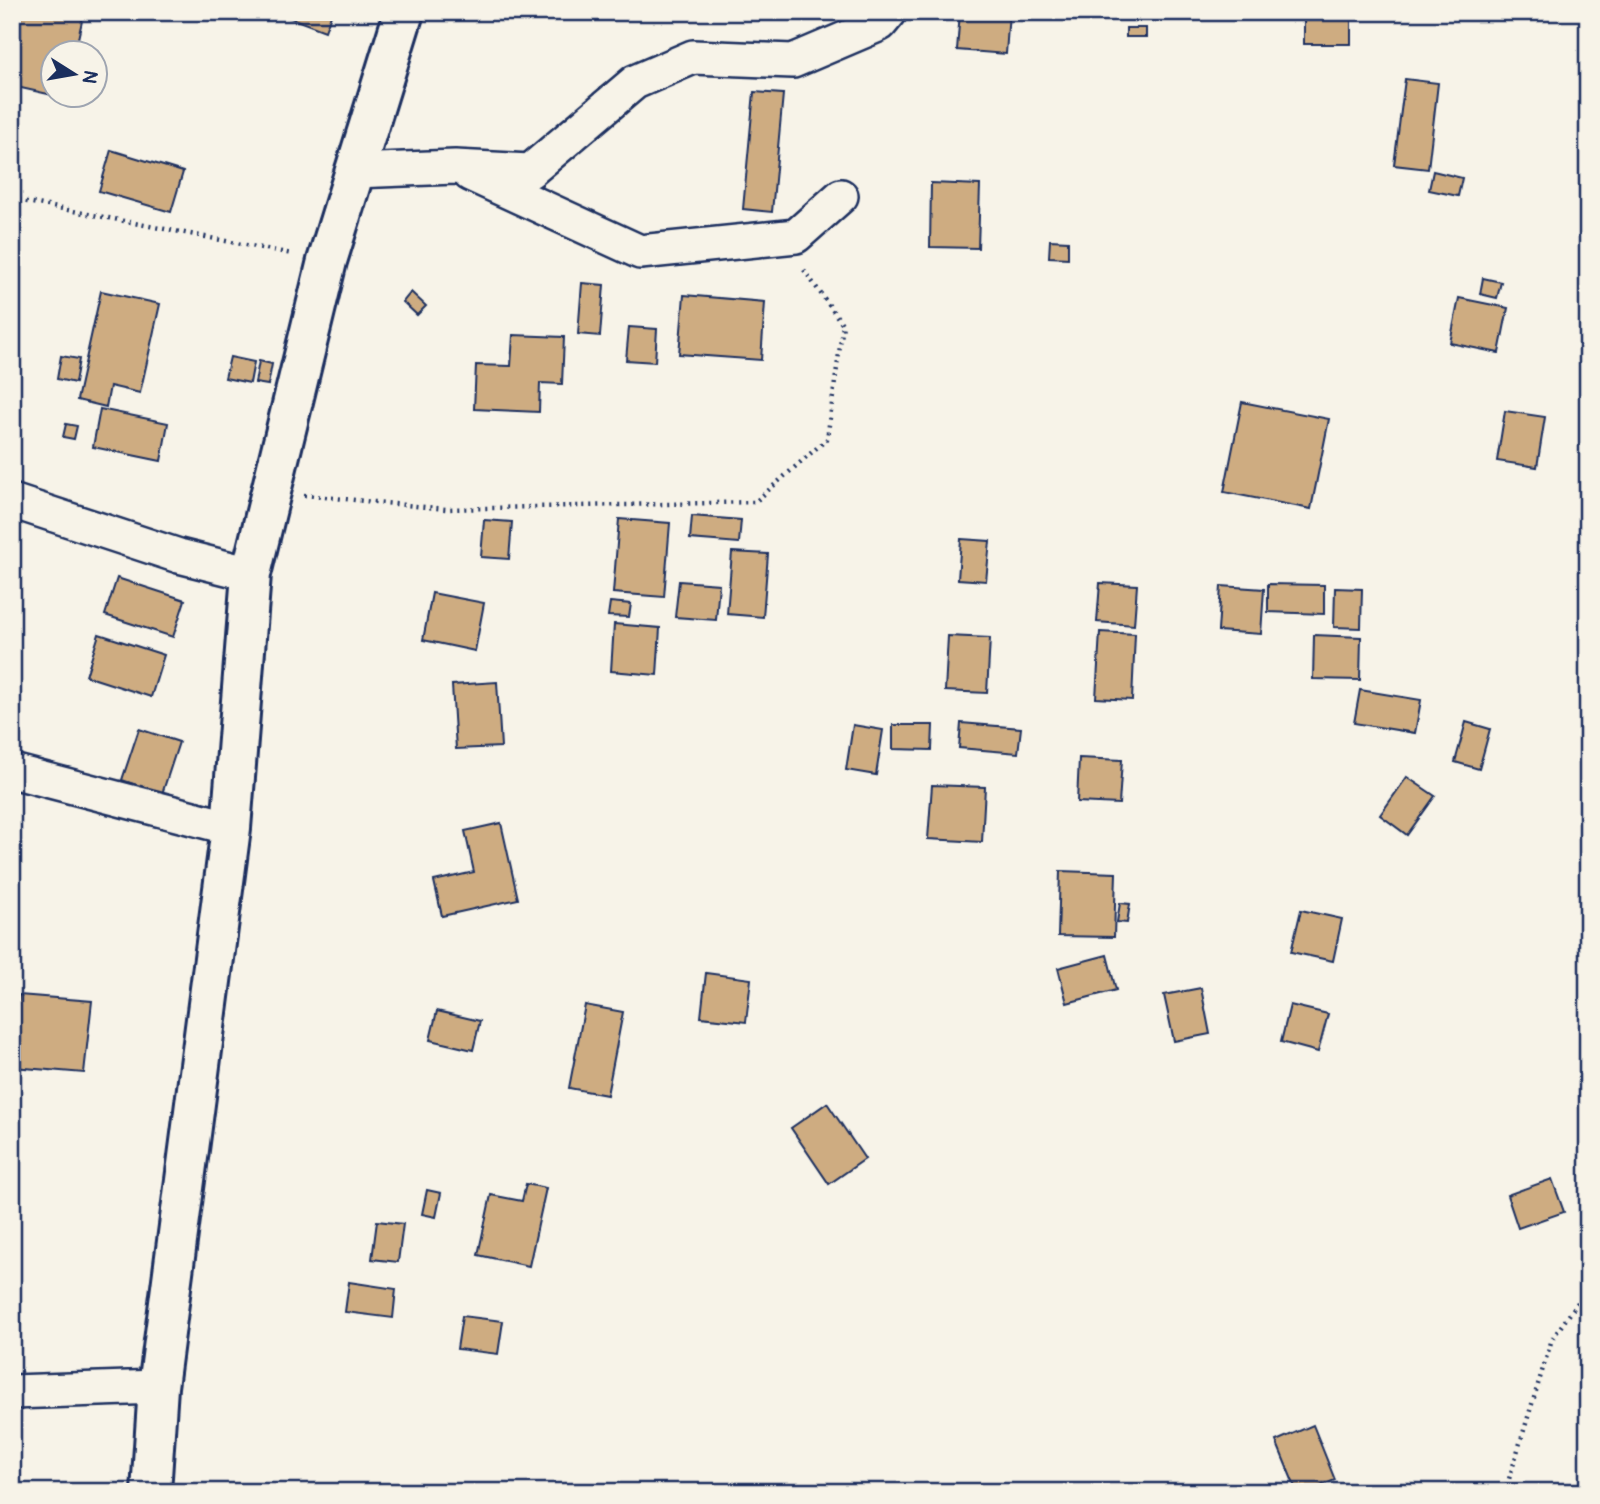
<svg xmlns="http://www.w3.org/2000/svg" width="1600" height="1504" font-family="Pangolin,sans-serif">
	<rect width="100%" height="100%" fill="#f7f3e8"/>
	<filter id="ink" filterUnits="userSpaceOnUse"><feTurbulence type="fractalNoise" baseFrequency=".0143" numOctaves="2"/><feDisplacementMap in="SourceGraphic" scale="14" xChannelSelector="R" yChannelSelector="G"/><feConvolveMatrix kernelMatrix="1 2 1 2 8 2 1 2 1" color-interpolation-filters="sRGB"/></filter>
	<g filter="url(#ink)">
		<g fill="#ceac81" stroke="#1b2f5e" stroke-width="2">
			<polygon points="12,12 84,12 75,52 52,52 52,94 66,94 66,98 12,86"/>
			<polygon points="275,12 332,12 325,31"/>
			<polygon points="960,12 1009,12 1006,54 957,50"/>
			<rect x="1304" y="12" width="47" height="32"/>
			<rect x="1126" y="28" width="20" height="9"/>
			<polygon points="1405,79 1438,83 1428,169 1394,165"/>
			<polygon points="754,92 783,94 772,212 743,209"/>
			<polygon points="111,150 183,172 171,212 99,191"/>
			<polygon points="1433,171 1462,178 1458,196 1429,190"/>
			<polygon points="931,183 980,185 978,248 930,247"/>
			<polygon points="1050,240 1068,241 1068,258 1049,257"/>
			<polygon points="1483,278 1501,282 1497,298 1480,294"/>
			<polygon points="582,283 604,285 600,336 578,334"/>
			<polygon points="101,291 160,304 140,393 110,386 106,407 77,400"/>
			<polygon points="411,292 426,306 417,315 403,302"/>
			<polygon points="684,295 765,302 761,360 679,354"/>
			<polygon points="1459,298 1508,308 1499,353 1450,343"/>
			<polygon points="629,327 657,329 655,362 626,360"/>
			<polygon points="513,335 564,337 562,384 540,383 539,412 474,409 476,365 511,366"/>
			<polygon points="61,356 79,359 75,383 57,379"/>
			<polygon points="230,357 254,362 250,383 225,378"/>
			<polygon points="259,361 272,364 268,385 255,383"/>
			<polygon points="1242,402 1329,419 1311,509 1224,492"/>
			<polygon points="100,409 168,423 161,461 93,447"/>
			<polygon points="1505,411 1545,417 1537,467 1497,461"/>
			<polygon points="66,424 77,426 74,439 63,437"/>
			<polygon points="692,516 741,520 739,543 690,539"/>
			<polygon points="619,519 670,523 664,597 613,593"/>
			<polygon points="484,520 512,522 509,559 481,557"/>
			<polygon points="961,539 990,541 986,581 958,579"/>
			<polygon points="732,552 768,554 763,617 727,614"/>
			<polygon points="117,578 185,600 173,637 105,615"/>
			<polygon points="679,581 719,584 716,620 675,617"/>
			<polygon points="1100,583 1137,585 1134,625 1097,622"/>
			<polygon points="1268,584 1324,585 1324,614 1268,612"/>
			<polygon points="1221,586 1264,589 1261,634 1218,631"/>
			<polygon points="1335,588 1362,589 1361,628 1334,627"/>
			<polygon points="432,593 484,603 475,651 423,640"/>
			<polygon points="610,602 631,604 629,617 608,616"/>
			<polygon points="614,624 660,628 657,675 611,671"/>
			<polygon points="1100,632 1135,634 1132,700 1096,698"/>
			<polygon points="99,634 164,655 151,697 86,676"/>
			<polygon points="1314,635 1361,637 1360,680 1313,679"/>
			<polygon points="948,636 990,638 987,693 945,691"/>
			<polygon points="497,682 501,747 456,749 452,685"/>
			<polygon points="1360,690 1421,700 1415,733 1354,723"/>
			<polygon points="1466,722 1490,729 1479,769 1455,762"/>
			<polygon points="961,723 1021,728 1018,753 959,748"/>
			<polygon points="853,725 883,730 876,775 846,770"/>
			<polygon points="893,725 933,725 932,750 893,749"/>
			<polygon points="139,729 179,742 162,794 122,780"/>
			<polygon points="1079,758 1122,760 1119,804 1077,802"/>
			<polygon points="1407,777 1435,796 1407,835 1380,815"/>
			<polygon points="932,785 985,787 982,842 928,839"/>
			<polygon points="501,823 518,899 442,916 434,881 474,872 465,831"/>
			<polygon points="1060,871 1116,873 1114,937 1058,936"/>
			<polygon points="1120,903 1130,904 1127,923 1117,922"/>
			<polygon points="1301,910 1342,919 1333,961 1291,952"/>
			<polygon points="1107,955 1116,990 1067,1003 1058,968"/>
			<polygon points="706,973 751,979 746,1022 701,1017"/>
			<polygon points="1201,988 1210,1034 1174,1041 1164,995"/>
			<polygon points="19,995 92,1001 84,1073 13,1067"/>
			<polygon points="585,1005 623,1012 607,1095 569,1088"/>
			<polygon points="1290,1005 1328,1014 1318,1052 1281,1042"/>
			<polygon points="437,1011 480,1021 473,1050 430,1040"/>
			<polygon points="827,1103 865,1159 829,1184 791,1128"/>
			<polygon points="1552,1179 1564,1212 1518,1228 1507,1195"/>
			<polygon points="526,1184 546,1188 529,1266 478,1255 491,1195 522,1201"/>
			<polygon points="427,1190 441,1193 436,1217 422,1214"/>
			<polygon points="377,1221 403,1224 398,1262 372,1259"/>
			<polygon points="349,1282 396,1289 393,1318 345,1312"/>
			<polygon points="462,1316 503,1321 498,1354 457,1349"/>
			<polygon points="1313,1425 1335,1480 1306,1492 1297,1492 1276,1441"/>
		</g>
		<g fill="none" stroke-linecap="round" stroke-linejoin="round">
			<defs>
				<g id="minor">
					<polyline points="354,171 455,167 530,171 635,82 693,57 793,61 880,24 890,12"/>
					<polyline points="470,174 640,252 796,236 841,196"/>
					<polyline points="12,501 179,556 251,574"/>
					<polyline points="12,771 231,828"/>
					<polyline points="12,1392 158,1387"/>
				</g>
				<polyline id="secondary" points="151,1492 158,1387 231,828 251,574 327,261 404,12"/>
			</defs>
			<use href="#minor" stroke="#1b2f5e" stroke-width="38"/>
			<use href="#secondary" stroke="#1b2f5e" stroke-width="44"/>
			<g stroke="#1b2f5e" stroke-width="4.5" stroke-dasharray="2 5" stroke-linecap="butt">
				<polyline points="12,199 292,254"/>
				<polyline points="304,495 446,509 755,502 827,439 843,325 802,267"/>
				<polyline points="1505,1492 1552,1339 1588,1288"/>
			</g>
			<use href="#minor" stroke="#f7f3e8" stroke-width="33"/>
			<use href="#secondary" stroke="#f7f3e8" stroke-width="38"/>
		</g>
	</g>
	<rect width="1600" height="1504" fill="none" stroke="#f7f3e8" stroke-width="42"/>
	<rect x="21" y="21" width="1558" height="1462" fill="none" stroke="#1b2f5e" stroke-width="2.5" filter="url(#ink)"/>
	<g transform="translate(74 74) rotate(101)"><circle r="33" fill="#f7f3e8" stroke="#9fa5b1" stroke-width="2"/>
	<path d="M0-5L12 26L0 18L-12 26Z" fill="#1b2f5e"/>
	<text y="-10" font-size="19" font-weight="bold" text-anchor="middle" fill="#1b2f5e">N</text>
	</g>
</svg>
